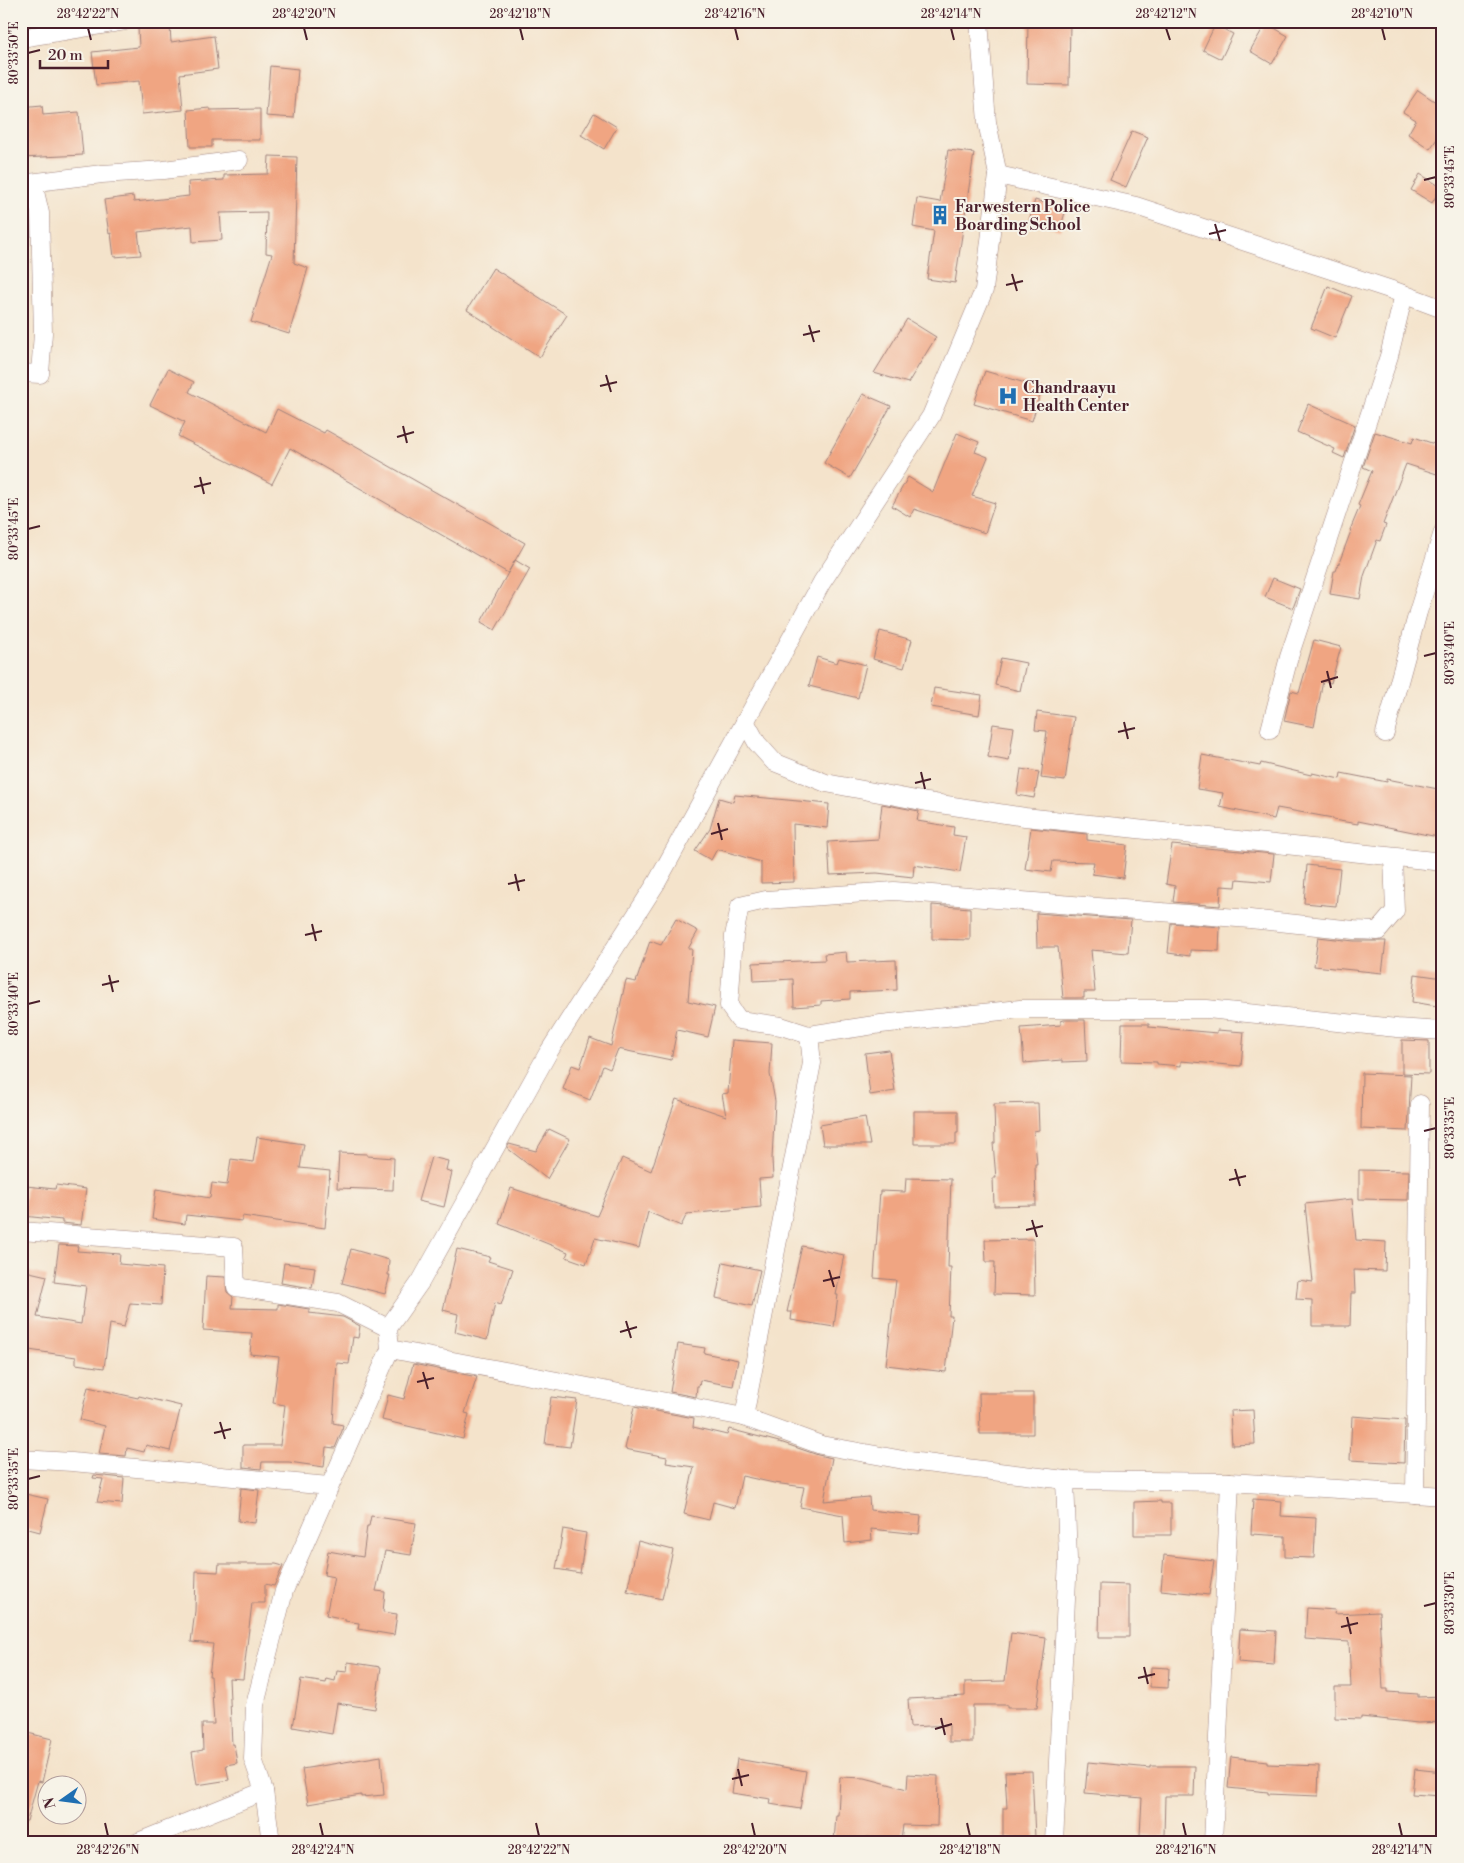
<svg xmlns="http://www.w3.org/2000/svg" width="1464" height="1863" font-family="'Libre Bodoni',serif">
	<rect width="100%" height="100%" fill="#f7f3e8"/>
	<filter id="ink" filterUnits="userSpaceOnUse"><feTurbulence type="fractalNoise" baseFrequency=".02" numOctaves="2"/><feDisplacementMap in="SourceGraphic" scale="10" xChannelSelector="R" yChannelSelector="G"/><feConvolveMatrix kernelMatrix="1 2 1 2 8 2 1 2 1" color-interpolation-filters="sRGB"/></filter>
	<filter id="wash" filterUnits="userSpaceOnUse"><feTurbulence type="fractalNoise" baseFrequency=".0096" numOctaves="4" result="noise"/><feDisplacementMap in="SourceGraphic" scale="20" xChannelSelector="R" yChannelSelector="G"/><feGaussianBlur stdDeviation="1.12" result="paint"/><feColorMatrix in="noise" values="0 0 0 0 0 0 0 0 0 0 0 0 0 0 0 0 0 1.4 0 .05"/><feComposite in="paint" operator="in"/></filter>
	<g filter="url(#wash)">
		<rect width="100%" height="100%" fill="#f4e3cb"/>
		<g id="blocks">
			<g fill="#f0a582">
				<polygon points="1028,21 1070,21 1069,85 1027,84"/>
				<polygon points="1266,23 1288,36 1272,64 1250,51"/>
				<polygon points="1215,25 1233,34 1221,59 1203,50"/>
				<polygon points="170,26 171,42 214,36 218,69 180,74 183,110 142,114 139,81 96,85 92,52 139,47 138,28"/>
				<polygon points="270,66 298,69 294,118 266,116"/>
				<polygon points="1418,90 1443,107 1443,130 1430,149 1408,134 1416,120 1403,112"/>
				<polygon points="42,105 43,115 79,112 83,155 21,158 21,107"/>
				<polygon points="210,108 210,110 260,109 260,140 212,140 212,147 190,147 188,110"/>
				<polygon points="594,113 617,127 604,149 581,135"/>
				<polygon points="1132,131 1148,137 1126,187 1110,180"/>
				<polygon points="948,150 974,153 955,283 927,279 934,231 913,227 917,198 940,202"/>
				<polygon points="269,156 297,157 294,263 308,268 289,334 251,322 272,254 266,253 267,212 220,213 222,240 193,242 192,226 138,232 141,255 114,257 111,233 109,234 104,200 133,196 134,202 189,196 188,182 224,180 224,175 268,174"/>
				<polygon points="1420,174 1441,187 1432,203 1411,190"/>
				<polygon points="1035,200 1066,209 1060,230 1029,221"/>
				<polygon points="493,268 567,315 540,357 467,310"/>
				<polygon points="1328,286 1352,296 1335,338 1311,328"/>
				<polygon points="907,319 936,337 908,383 874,373"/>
				<polygon points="168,369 194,382 189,392 266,432 277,409 324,433 326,430 525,543 508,573 290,448 272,484 178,436 185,422 150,405"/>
				<polygon points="985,371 1042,388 1032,421 974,404"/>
				<polygon points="863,394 891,406 850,478 824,463"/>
				<polygon points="1308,404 1355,425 1344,458 1333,453 1335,449 1297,432"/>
				<polygon points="1375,432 1412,443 1414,437 1443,447 1443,476 1406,464 1383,524 1386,525 1380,541 1377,540 1364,576 1360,599 1330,594 1334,571 1336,571 1351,531 1350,530 1360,506 1358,505 1372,471 1363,467"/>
				<polygon points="957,433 979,442 975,452 988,457 972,496 995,503 985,533 914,509 910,517 892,506 908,477 933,492"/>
				<polygon points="515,560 530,569 495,630 481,622"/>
				<polygon points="1273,578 1300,589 1293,608 1265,597"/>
				<polygon points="880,631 912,640 904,668 873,659"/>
				<polygon points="1314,640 1341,647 1331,683 1323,681 1314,727 1284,721 1291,691 1299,693"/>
				<polygon points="817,657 837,663 839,658 866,665 858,698 809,686"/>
				<polygon points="1001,658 1026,663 1020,691 995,685"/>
				<polygon points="934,688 982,695 979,715 931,707"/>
				<polygon points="1037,712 1074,717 1065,781 1041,778 1047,731 1035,730"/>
				<polygon points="993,724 1014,727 1009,761 988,757"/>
				<polygon points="1202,755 1260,766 1261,763 1311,775 1312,773 1340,779 1341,773 1387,782 1387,779 1443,790 1443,838 1358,821 1358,824 1333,820 1333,818 1277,808 1274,819 1220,807 1223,793 1197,789"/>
				<polygon points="1021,769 1039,772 1034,798 1017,795"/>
				<polygon points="735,795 829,804 827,828 793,824 794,882 761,883 761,862 717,849 711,860 695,851 710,829 719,798 733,802"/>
				<polygon points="882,804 919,811 917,821 954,827 953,835 966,837 960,872 914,865 913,877 877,873 830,875 828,842 878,839"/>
				<polygon points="1031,828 1087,834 1087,840 1127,845 1123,878 1092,874 1094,862 1053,861 1051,872 1025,869"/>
				<polygon points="1172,845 1274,854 1271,882 1237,879 1236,887 1221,886 1220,906 1173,902 1175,886 1166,884"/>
				<polygon points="1307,865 1340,869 1336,906 1304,903"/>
				<polygon points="932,905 970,908 970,940 932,939"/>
				<polygon points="1036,913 1131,920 1128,953 1091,950 1095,992 1084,992 1084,998 1063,998 1058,947 1037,947"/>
				<polygon points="676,919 698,931 688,949 692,949 688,1001 715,1007 708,1037 677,1030 671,1060 618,1049 610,1069 603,1066 590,1100 563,1089 572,1065 580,1068 590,1038 611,1046 626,980 636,982 650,941 661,945"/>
				<polygon points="1171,923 1220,927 1219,951 1190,950 1190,956 1168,953"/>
				<polygon points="1318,937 1354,941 1386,941 1382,973 1314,966"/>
				<polygon points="846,952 847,962 896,960 897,990 850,992 850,999 821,1001 821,1005 794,1007 793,979 754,981 753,963 825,960 824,954"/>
				<polygon points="1415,974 1443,978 1443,1007 1412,1002"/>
				<polygon points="1064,1020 1085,1020 1087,1061 1062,1062 1062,1060 1024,1063 1021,1028 1061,1025 1061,1021"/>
				<polygon points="1122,1024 1149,1024 1149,1027 1217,1033 1217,1030 1244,1032 1241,1066 1181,1061 1181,1066 1157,1064 1157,1062 1121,1061"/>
				<polygon points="732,1040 772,1043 770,1074 775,1101 772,1159 773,1178 759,1179 761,1207 687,1214 681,1226 648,1212 639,1248 595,1238 586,1264 566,1257 568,1252 499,1224 511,1188 597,1216 622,1158 651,1171 676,1099 726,1116 722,1094 728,1093"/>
				<polygon points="1402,1040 1429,1041 1429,1074 1402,1073"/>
				<polygon points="889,1050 895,1091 870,1095 865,1053"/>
				<polygon points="1362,1073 1411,1075 1408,1131 1361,1129"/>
				<polygon points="1038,1103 1039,1130 1034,1131 1037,1164 1035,1164 1036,1205 994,1206 993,1178 996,1178 993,1143 995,1143 994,1104"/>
				<polygon points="914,1111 958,1111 958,1133 956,1133 956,1144 914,1144"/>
				<polygon points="865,1117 870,1145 823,1145 820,1125"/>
				<polygon points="549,1129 570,1139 547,1179 507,1148 509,1144 536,1151"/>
				<polygon points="257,1137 304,1144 300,1168 330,1171 325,1228 242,1216 242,1221 186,1215 185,1224 152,1219 156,1189 210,1198 212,1183 227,1185 231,1159 253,1162"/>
				<polygon points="339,1153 367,1154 367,1156 394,1158 393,1190 337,1188"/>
				<polygon points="431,1157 448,1161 446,1170 452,1172 444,1207 418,1201"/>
				<polygon points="1359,1170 1409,1171 1408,1200 1359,1199"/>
				<polygon points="906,1178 951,1179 948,1267 951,1267 949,1316 952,1316 946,1372 886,1365 896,1280 874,1278 880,1191 905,1192"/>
				<polygon points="56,1185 86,1189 81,1225 62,1223 62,1220 23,1216 26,1186 55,1189"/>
				<polygon points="1352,1199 1356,1240 1386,1242 1385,1271 1354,1270 1355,1293 1351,1293 1350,1326 1312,1326 1312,1300 1296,1299 1298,1280 1313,1282 1305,1204"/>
				<polygon points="1034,1239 1035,1295 994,1294 995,1262 986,1262 985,1240"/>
				<polygon points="59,1245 78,1246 77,1251 120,1254 119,1264 163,1268 161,1305 130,1303 124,1327 110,1324 104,1368 76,1364 76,1357 29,1350 28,1355 21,1354 21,1270 47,1276 37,1317 81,1324 86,1286 54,1282"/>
				<polygon points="802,1246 844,1255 836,1295 838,1295 834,1327 791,1320 792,1312 787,1312"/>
				<polygon points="351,1249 389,1260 388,1275 390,1275 385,1294 342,1283"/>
				<polygon points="457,1249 490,1257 488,1261 513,1269 501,1305 495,1303 487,1340 455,1332 458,1314 443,1310"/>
				<polygon points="723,1262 760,1270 752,1306 716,1298"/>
				<polygon points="284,1263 315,1267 312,1288 281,1283"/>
				<polygon points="206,1276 225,1277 227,1292 233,1297 232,1308 278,1309 278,1304 309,1309 309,1313 343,1317 360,1326 358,1338 353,1337 349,1364 337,1363 333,1423 343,1425 342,1431 335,1448 326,1447 324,1467 289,1462 262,1462 261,1469 243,1467 243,1445 280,1445 285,1405 273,1403 279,1357 250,1354 252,1333 203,1330"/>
				<polygon points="678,1344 705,1348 704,1353 738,1360 733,1386 700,1380 699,1386 697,1386 696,1397 670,1392"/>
				<polygon points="413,1364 477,1377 465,1413 469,1414 463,1439 382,1420 388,1395 404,1399"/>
				<polygon points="88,1387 138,1398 139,1396 181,1406 170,1451 146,1445 144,1452 127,1448 126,1456 99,1454 105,1426 80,1420"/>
				<polygon points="979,1393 1033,1393 1033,1434 980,1434"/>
				<polygon points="551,1397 577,1400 570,1447 545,1444"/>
				<polygon points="634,1407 694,1418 693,1427 727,1435 729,1429 783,1443 818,1455 832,1458 824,1501 869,1497 870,1510 921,1516 919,1534 871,1529 872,1540 845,1543 843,1515 800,1507 804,1487 774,1483 742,1476 735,1508 713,1502 709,1520 684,1514 694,1467 666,1463 667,1457 625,1449"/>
				<polygon points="1253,1410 1255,1444 1232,1445 1230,1411"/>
				<polygon points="1352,1416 1405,1420 1404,1463 1350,1460"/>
				<polygon points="94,1475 124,1478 122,1504 97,1502 103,1479 93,1478"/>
				<polygon points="241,1488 259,1490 255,1523 238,1521"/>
				<polygon points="21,1493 48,1499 40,1532 21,1527"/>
				<polygon points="1253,1499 1282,1501 1281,1516 1316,1518 1314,1558 1285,1557 1285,1536 1251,1534"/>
				<polygon points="1161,1501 1161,1503 1171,1503 1171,1535 1134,1535 1134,1502"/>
				<polygon points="371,1516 416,1523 411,1555 385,1551 376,1591 385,1592 383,1612 397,1614 394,1635 358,1629 359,1623 345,1621 345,1619 326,1615 334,1577 324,1575 328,1551 363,1557 367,1526 369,1526"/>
				<polygon points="563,1529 586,1533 580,1573 556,1569"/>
				<polygon points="638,1541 673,1550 662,1599 627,1591"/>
				<polygon points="1164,1555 1214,1561 1209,1595 1161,1590"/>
				<polygon points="219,1564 276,1564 283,1566 274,1586 265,1584 265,1603 252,1603 243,1679 229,1678 232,1745 234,1744 237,1763 226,1765 229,1780 197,1785 192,1752 203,1750 202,1724 214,1724 211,1676 209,1676 213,1644 191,1642 195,1611 196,1571 218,1572"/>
				<polygon points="1100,1584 1129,1585 1129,1637 1099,1637"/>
				<polygon points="1307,1608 1335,1610 1334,1614 1379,1612 1383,1689 1387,1689 1387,1692 1418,1694 1418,1697 1443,1696 1443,1722 1418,1723 1361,1717 1361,1719 1335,1718 1335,1687 1351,1687 1349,1642 1305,1639"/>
				<polygon points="1240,1629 1276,1631 1274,1665 1238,1662"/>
				<polygon points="1011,1633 1046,1638 1037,1708 1007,1708 1007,1705 973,1705 973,1742 949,1742 949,1725 910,1727 908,1699 965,1696 965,1682 1005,1681"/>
				<polygon points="348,1662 381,1667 375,1709 337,1703 332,1734 293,1727 301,1679 326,1683 327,1679 335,1681 337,1671 347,1672"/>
				<polygon points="1151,1667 1169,1668 1168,1688 1150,1687"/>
				<polygon points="24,1732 52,1739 42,1782 38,1781 27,1821 21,1821 21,1745"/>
				<polygon points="381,1756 384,1795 361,1797 361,1795 308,1804 302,1769"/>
				<polygon points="1231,1757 1267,1761 1267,1764 1319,1766 1318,1796 1268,1794 1268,1792 1228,1788"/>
				<polygon points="737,1759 806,1771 800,1809 770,1804 771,1799 732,1793"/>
				<polygon points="1088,1762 1150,1768 1150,1766 1195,1766 1194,1796 1165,1796 1164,1836 1140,1835 1142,1798 1085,1793"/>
				<polygon points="1415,1769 1443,1772 1441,1796 1412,1794"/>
				<polygon points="1032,1771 1035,1838 1003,1838 1003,1808 1007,1808 1005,1772"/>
				<polygon points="908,1774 938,1776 937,1826 903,1825 901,1841 867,1837 866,1842 834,1842 836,1815 838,1815 840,1777 865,1778 907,1789"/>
			</g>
		</g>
	</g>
	<g filter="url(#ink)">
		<use href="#blocks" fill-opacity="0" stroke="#9f817b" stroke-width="1"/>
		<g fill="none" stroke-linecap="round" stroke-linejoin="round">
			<defs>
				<g id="minor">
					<polyline points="21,38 125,21"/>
					<polyline points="998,175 1136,206 1392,290 1443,309"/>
					<polyline points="21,184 102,174 164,170 239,160"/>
					<polyline points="21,373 40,374 43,333 40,213 33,183"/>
					<polyline points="745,721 757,743 774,762 826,783 927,802 1025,817 1443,862"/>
					<polyline points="1270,730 1289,657 1389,356 1404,294"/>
					<polyline points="1385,733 1418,612 1443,532"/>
					<polyline points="809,1035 881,1024 1020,1009 1207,1009 1397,1028 1443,1031"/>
					<polyline points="21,1231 234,1247 236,1287 338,1303 388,1328"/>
					<polyline points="390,1349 744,1417"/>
					<polyline points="21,1459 72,1462 329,1486"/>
					<polyline points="1065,1480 909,1461 821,1445 744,1417 812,1063 809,1035 781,1026 739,1020 729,1006 734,936 740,906 766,900 894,891 1250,919 1354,930 1378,931 1395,911 1393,857"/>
					<polyline points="1415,1494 1443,1496"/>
					<polyline points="138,1842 264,1791"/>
					<polyline points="271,1842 264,1791 253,1759 255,1705 284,1591 390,1349 388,1328 421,1281 548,1053 657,882 822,582 931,416 984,290 998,175 987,122 979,21"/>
					<polyline points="1054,1842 1068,1559 1065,1480 1230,1482 1415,1494 1420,1104"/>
					<polyline points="1213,1842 1230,1482"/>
				</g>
			</defs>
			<use href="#minor" stroke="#9f817b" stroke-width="19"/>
			<use href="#minor" stroke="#fff" stroke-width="18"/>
		</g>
	</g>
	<path fill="none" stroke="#4a1f2b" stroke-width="2" d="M88 28 91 40M304 28 307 40M520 28 523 40M735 28 738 40M951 28 954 40M1166 28 1170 40M1382 28 1385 40M28 53 40 50M1424 180 1436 177M1215 224 1220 241M1209 234 1226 230M1012 274 1017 291M1006 285 1023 281M809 325 814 342M803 335 820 331M606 375 611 392M600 386 617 382M403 426 407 443M397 437 414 432M200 477 204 494M194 487 211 483M28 529 40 526M1424 656 1436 653M1327 671 1331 688M1321 682 1338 677M1124 722 1128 739M1118 732 1135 728M921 772 925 789M915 783 931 779M718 823 722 840M711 834 728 829M515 874 519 891M508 884 525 880M312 924 316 941M305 935 322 931M109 975 113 992M102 985 119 981M28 1004 40 1001M1424 1131 1436 1128M1235 1169 1240 1186M1229 1180 1246 1176M1032 1220 1037 1237M1026 1230 1043 1226M829 1270 834 1287M823 1281 840 1277M626 1321 631 1338M620 1332 637 1327M423 1372 428 1389M417 1382 434 1378M220 1422 225 1439M214 1433 231 1429M28 1479 40 1476M1424 1606 1436 1603M1347 1617 1351 1634M1341 1627 1358 1623M1144 1667 1148 1684M1138 1678 1155 1674M941 1718 945 1735M935 1729 952 1724M738 1769 742 1786M732 1779 749 1775M105 1823 108 1836M320 1823 323 1836M536 1823 539 1836M752 1823 755 1836M967 1823 970 1836M1183 1823 1186 1836M1399 1823 1402 1836"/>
	<defs>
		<symbol id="building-bare" viewBox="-9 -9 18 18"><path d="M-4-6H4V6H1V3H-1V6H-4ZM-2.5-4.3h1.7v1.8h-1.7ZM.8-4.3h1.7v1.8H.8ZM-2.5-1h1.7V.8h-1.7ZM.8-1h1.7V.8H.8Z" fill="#1f6fb2" stroke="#f7f3e8" stroke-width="2.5" paint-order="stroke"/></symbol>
		<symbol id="hospital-bare" viewBox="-9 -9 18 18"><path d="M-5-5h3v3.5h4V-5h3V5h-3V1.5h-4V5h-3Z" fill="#1f6fb2" stroke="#f7f3e8" stroke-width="2.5" paint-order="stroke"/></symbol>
	</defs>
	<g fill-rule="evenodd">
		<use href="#building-bare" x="926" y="201" width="28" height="28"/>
		<use href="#hospital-bare" x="994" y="382" width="28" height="28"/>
	</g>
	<g text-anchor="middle" stroke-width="4" stroke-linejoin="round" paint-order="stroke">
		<g font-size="16" font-weight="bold" fill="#4a1f2b" stroke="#f7f3e8" text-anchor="start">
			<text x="955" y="212">Farwestern Police<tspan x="955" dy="18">Boarding School</tspan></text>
			<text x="1023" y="393">Chandraayu<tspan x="1023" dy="18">Health Center</tspan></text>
		</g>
	</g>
	<rect width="1464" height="1863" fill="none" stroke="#f7f3e8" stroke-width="55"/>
	<g transform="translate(62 1800) rotate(256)"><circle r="24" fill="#f7f3e8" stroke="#b29e9c"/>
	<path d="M0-4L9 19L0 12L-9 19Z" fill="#1f6fb2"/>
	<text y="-8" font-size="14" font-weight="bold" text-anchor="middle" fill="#4a1f2b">N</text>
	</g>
	<path d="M40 60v8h68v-8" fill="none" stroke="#4a1f2b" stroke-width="2.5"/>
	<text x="48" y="60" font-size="15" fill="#4a1f2b" stroke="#f7f3e8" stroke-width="4" paint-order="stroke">20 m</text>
	<rect x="28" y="28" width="1408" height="1808" fill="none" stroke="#4a1f2b" stroke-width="2"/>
	<g font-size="12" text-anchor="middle" fill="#4a1f2b">
		<text x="88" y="18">28°42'22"N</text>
		<text x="304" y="18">28°42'20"N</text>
		<text x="520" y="18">28°42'18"N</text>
		<text x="735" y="18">28°42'16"N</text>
		<text x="951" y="18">28°42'14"N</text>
		<text x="1166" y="18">28°42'12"N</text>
		<text x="1382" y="18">28°42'10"N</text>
		<text transform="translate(14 53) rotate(-90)" y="4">80°33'50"E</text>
		<text transform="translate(1450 177) rotate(-90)" y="4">80°33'45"E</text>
		<text transform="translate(14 529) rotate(-90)" y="4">80°33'45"E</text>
		<text transform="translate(1450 653) rotate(-90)" y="4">80°33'40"E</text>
		<text transform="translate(14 1004) rotate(-90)" y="4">80°33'40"E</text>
		<text transform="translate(1450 1128) rotate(-90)" y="4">80°33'35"E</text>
		<text transform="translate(14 1479) rotate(-90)" y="4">80°33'35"E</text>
		<text transform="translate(1450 1603) rotate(-90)" y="4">80°33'30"E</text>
		<text x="108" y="1854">28°42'26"N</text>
		<text x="323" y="1854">28°42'24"N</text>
		<text x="539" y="1854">28°42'22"N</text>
		<text x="755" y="1854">28°42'20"N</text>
		<text x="970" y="1854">28°42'18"N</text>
		<text x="1186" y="1854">28°42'16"N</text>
		<text x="1402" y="1854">28°42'14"N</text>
	</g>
</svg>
